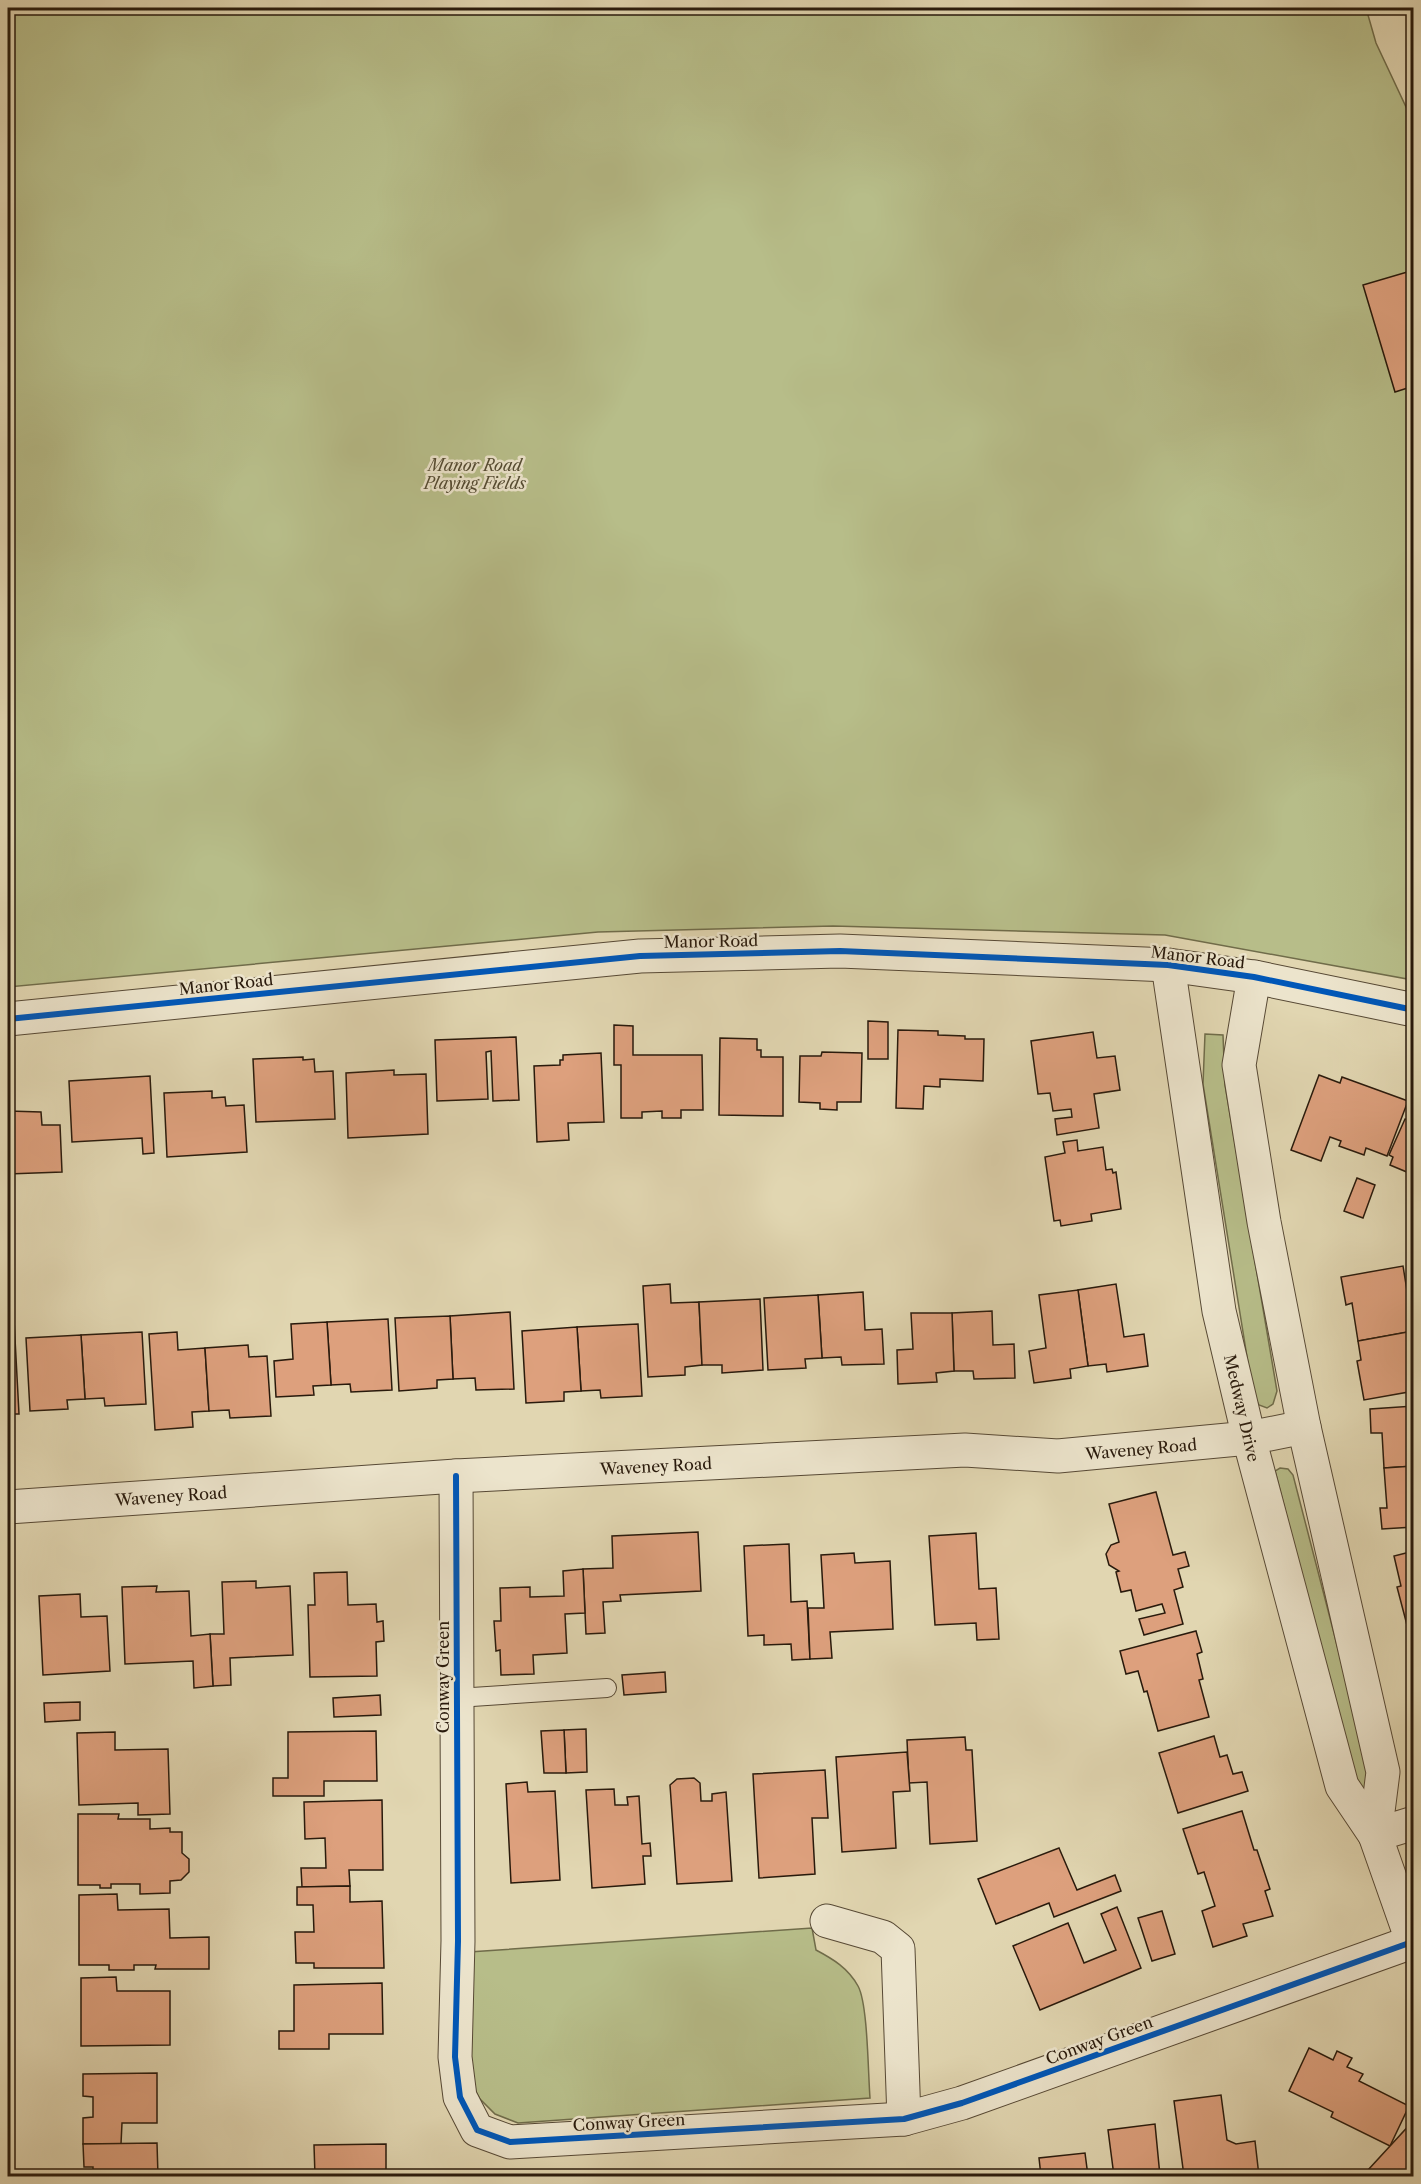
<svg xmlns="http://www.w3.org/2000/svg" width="1421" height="2184" font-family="'Libre Caslon Text',serif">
	<rect width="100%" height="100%" fill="#e1d6b1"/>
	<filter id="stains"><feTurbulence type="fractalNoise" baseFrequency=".00333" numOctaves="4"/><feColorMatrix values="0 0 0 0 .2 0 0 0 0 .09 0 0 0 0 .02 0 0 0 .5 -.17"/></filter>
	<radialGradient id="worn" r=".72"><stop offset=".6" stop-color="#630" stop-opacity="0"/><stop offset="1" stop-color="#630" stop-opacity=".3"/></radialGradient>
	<g fill="#b7bd89" stroke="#706c4a" stroke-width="1.5">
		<polygon points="8,8 1366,8 1376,43 1414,124 1413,980 1165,935 833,926 598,932 8,987"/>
		<polygon points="1205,1034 1223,1035 1225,1085 1277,1391 1273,1404 1267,1408 1259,1405 1253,1394 1203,1084"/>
		<polygon points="1280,1468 1288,1469 1293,1475 1376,1796 1360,1799 1275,1471"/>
		<path d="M812 1928 816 1950C833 1959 848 1968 858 1986 868 2004 868 2074 870 2098L518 2123 495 2114 480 2099 471 2083 469 1952Z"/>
	</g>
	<g fill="#dda07d" stroke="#291a0c" stroke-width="1.5">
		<polygon points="1414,270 1414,386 1395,392 1363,285"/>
		<polygon points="868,1021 888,1022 888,1059 868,1059"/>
		<polygon points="614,1025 633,1026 633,1055 702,1055 703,1110 681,1110 681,1118 662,1118 662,1111 642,1112 642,1118 621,1118 621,1065 614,1065"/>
		<polygon points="898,1030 938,1031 938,1035 965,1036 965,1039 984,1039 983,1081 940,1079 940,1087 924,1086 923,1109 896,1108"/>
		<polygon points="1093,1032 1097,1058 1115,1056 1120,1090 1094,1094 1099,1128 1057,1135 1055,1119 1072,1117 1071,1109 1053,1111 1050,1093 1038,1094 1031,1041"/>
		<polygon points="516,1037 519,1100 493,1101 491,1051 486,1052 488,1099 437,1101 435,1040"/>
		<polygon points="720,1038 757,1039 757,1050 761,1050 761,1057 783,1057 783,1116 719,1115"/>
		<polygon points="822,1052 862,1053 861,1102 837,1102 837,1110 820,1109 820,1103 799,1102 800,1056 821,1056"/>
		<polygon points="601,1053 604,1122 568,1123 569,1140 537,1142 534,1066 560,1065 560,1060 563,1060 563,1055"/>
		<polygon points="303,1057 303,1060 314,1059 315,1072 333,1071 335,1119 256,1122 253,1059"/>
		<polygon points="394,1070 394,1075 426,1074 428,1134 348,1138 346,1073"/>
		<polygon points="1319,1075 1340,1083 1342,1077 1408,1101 1387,1156 1366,1148 1364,1155 1339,1146 1341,1141 1330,1137 1321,1161 1291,1150"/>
		<polygon points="150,1076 154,1153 143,1154 142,1138 72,1142 69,1081"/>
		<polygon points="212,1091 212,1098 225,1097 226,1106 244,1105 247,1152 167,1157 164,1093"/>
		<polygon points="8,1111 41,1112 42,1125 60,1125 62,1172 8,1174"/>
		<polygon points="1405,1119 1414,1121 1414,1175 1390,1165 1393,1157 1389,1155"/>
		<polygon points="1077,1140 1078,1151 1103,1147 1106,1170 1112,1169 1113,1173 1116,1172 1121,1209 1091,1214 1092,1221 1061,1226 1060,1220 1054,1221 1045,1157 1065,1153 1063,1142"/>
		<polygon points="1357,1178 1375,1185 1363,1218 1344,1211"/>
		<polygon points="1403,1266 1409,1303 1414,1303 1414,1331 1358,1341 1352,1303 1346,1305 1341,1277"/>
		<polygon points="670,1284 671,1303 699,1302 702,1365 685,1367 685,1375 648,1377 643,1286"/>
		<polygon points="1116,1284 1124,1337 1144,1334 1148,1366 1107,1372 1106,1364 1088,1366 1078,1290"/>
		<polygon points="1078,1290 1088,1366 1070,1369 1071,1378 1034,1383 1029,1351 1046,1348 1039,1295"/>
		<polygon points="863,1292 865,1330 882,1329 884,1364 842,1365 841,1357 822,1358 818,1295"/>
		<polygon points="818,1295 822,1358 805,1359 806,1368 768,1370 764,1298"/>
		<polygon points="760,1299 763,1370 722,1373 722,1365 702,1365 699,1302"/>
		<polygon points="992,1311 993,1345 1014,1344 1015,1378 974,1379 973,1371 954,1371 952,1313"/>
		<polygon points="510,1312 514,1389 476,1390 475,1378 453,1379 450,1316"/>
		<polygon points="911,1313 952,1313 954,1371 936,1373 937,1382 898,1384 897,1350 913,1349"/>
		<polygon points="450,1316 453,1379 437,1380 437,1388 399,1391 395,1318"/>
		<polygon points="388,1319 392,1390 351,1392 350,1384 331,1385 327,1322"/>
		<polygon points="8,1320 14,1320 19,1414 8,1414"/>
		<polygon points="327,1322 331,1385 313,1386 314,1395 276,1397 274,1361 293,1359 291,1324"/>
		<polygon points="638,1324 642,1396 601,1398 600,1390 581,1391 577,1327"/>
		<polygon points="577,1327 581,1391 564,1392 564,1401 526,1403 522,1331"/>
		<polygon points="1413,1331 1414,1391 1364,1400 1357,1361 1361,1360 1358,1341"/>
		<polygon points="142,1332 146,1404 105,1406 104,1398 85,1399 81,1335"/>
		<polygon points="177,1332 178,1350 205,1348 209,1411 192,1412 193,1427 155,1430 149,1334"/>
		<polygon points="81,1335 85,1399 67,1400 68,1409 30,1411 26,1338"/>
		<polygon points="248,1345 249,1357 267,1356 271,1416 230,1418 229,1410 209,1411 205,1348"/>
		<polygon points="1414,1406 1414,1466 1384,1468 1382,1433 1371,1433 1370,1409"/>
		<polygon points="1414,1466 1414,1527 1382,1529 1380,1508 1387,1508 1384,1468"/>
		<polygon points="1156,1492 1173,1555 1185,1552 1189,1566 1178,1569 1183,1587 1174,1590 1183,1624 1144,1635 1139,1619 1165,1613 1162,1604 1136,1611 1131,1590 1121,1592 1116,1572 1119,1571 1109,1565 1106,1554 1111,1545 1119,1542 1109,1504"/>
		<polygon points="698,1532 701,1591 620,1595 621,1601 603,1602 605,1633 586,1634 583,1569 613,1568 612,1536"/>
		<polygon points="976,1533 979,1589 996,1588 999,1639 977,1640 976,1623 935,1625 929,1536"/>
		<polygon points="789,1544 791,1602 807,1601 810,1659 792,1660 791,1644 764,1645 764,1635 748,1636 744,1546"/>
		<polygon points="1414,1551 1414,1648 1413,1648 1397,1587 1401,1586 1394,1556"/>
		<polygon points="854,1553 855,1563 890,1561 893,1629 830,1632 832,1658 810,1659 808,1608 824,1608 821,1555"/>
		<polygon points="583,1569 585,1613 565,1614 567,1653 533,1655 534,1674 501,1675 500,1650 496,1651 494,1621 501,1621 500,1588 530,1587 530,1597 564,1596 563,1571"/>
		<polygon points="347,1572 348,1605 376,1604 377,1622 383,1621 384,1641 376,1642 377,1676 310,1677 308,1605 315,1605 314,1573"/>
		<polygon points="256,1581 256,1588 290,1586 293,1655 230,1658 231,1685 213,1686 210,1634 224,1634 222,1582"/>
		<polygon points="157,1586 156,1592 189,1591 191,1636 210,1634 213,1686 194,1688 193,1661 125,1664 122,1587"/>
		<polygon points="80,1594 81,1617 107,1616 110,1671 43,1675 39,1596"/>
		<polygon points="1196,1631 1202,1652 1197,1654 1203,1679 1199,1680 1209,1717 1158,1731 1147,1691 1144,1692 1138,1671 1126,1674 1120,1651"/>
		<polygon points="665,1672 666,1692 624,1695 622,1675"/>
		<polygon points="380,1695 381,1715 334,1717 333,1698"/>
		<polygon points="80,1702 80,1720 45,1722 44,1703"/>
		<polygon points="586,1729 587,1772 566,1773 564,1730"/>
		<polygon points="564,1730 566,1773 544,1773 541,1731"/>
		<polygon points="376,1731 377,1781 324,1781 324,1796 273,1796 273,1778 288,1778 288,1732"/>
		<polygon points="115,1732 115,1750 168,1749 170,1814 138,1815 138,1803 79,1805 77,1733"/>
		<polygon points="1214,1736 1220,1757 1227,1755 1233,1774 1242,1772 1248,1791 1178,1813 1159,1753"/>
		<polygon points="965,1737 966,1750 972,1750 977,1841 930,1844 927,1782 909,1783 907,1740"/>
		<polygon points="907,1752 910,1791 893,1792 896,1848 842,1852 836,1757"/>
		<polygon points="825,1770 828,1818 812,1818 815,1874 759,1878 753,1774"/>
		<polygon points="694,1778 700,1783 701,1801 712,1801 712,1794 726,1792 732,1881 677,1884 670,1785 677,1779"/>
		<polygon points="527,1782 528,1792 555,1791 560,1880 511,1883 506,1784"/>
		<polygon points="614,1789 615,1805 628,1805 627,1797 639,1796 642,1844 650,1843 651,1856 643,1856 645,1884 592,1888 586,1790"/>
		<polygon points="382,1800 383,1870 349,1870 350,1886 302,1887 301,1868 326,1868 325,1838 305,1839 304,1802"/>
		<polygon points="1242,1811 1254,1850 1257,1850 1270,1889 1265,1891 1273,1916 1243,1924 1247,1936 1213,1947 1202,1911 1215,1906 1204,1872 1198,1874 1183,1829"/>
		<polygon points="78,1814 119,1814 118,1819 150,1819 150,1829 170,1828 170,1832 182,1832 182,1853 189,1859 189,1872 181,1880 170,1881 170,1893 140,1894 140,1884 111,1884 111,1888 100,1888 100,1885 78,1885"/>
		<polygon points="1059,1848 1077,1890 1115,1875 1121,1891 1054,1917 1049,1903 996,1924 978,1879"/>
		<polygon points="350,1886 350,1902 382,1901 384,1968 314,1968 314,1963 296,1963 295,1932 314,1932 313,1905 297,1905 297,1887"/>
		<polygon points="117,1894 118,1910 169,1909 170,1938 209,1937 209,1969 155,1969 156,1965 134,1965 134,1970 109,1970 109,1965 79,1965 79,1895"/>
		<polygon points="1117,1907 1141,1968 1040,2010 1013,1946 1068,1923 1084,1963 1116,1950 1101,1914"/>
		<polygon points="1162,1911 1175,1954 1152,1961 1138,1918"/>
		<polygon points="116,1977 117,1991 170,1991 170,2045 81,2046 81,1978"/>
		<polygon points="382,1983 383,2034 329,2034 329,2049 279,2049 279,2031 294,2031 294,1985"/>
		<polygon points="1309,2048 1333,2060 1337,2051 1352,2058 1347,2067 1363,2074 1359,2081 1409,2106 1390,2146 1331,2117 1333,2112 1289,2091"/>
		<polygon points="157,2073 157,2123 122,2123 121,2144 83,2144 83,2118 93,2117 93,2097 83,2096 83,2074"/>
		<polygon points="1221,2095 1227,2140 1236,2144 1255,2141 1259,2176 1184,2176 1174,2101"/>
		<polygon points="1414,2120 1414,2176 1375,2176 1368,2170"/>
		<polygon points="1155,2124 1160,2176 1114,2176 1108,2130"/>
		<polygon points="157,2143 158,2176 93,2176 93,2167 84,2167 83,2144"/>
		<polygon points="386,2144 386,2176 315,2176 314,2145"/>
		<polygon points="1085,2153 1088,2176 1041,2176 1039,2158"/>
		<polygon points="1024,2173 1024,2176 996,2176 996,2175"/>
	</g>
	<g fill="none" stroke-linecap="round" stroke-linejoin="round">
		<defs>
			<polyline id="lane" points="457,1698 607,1688"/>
			<g id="street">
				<polyline points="1168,965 1219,1311 1249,1438 1342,1786 1375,1835 1414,1946"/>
				<polyline points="1254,977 1239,1065 1264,1222 1304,1427 1383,1772 1375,1835"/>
				<polyline points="8,1019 640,956 840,951 1168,965 1254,977 1414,1010"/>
				<polyline points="456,1476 458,1941 455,2057 460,2097 477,2130 510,2142 904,2119 962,2103 1412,1942"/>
				<polyline points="8,1507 456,1476 965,1450 1058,1456 1249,1438 1304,1427"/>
				<polyline points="1375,1835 1414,1823"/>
				<polyline points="827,1921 883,1937 898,1949 904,2119"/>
			</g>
		</defs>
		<use href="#lane" stroke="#574935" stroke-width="20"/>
		<use href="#street" stroke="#574935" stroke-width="35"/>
		<use href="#lane" stroke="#ece4cc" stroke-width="18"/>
		<use href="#street" stroke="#ece4cc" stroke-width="33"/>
		<defs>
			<g id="cycleway">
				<polyline points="8,1019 640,956 840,951 1168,965 1254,977 1414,1010"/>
				<polyline points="456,1476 458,1941 455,2057 460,2097 477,2130 510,2142 904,2119 962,2103 1412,1942"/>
			</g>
		</defs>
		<use href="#cycleway" stroke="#ece4cc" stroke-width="10"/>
		<use href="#cycleway" stroke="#0057b8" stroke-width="6"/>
	</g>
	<g text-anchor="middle" stroke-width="5" stroke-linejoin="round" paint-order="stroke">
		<g font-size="16" font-style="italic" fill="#544b32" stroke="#ece4cc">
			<text x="475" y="471">Manor Road<tspan x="475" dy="18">Playing Fields</tspan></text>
		</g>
		<g font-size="16" fill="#291a0c" stroke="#ece4cc">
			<text transform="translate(711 941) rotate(-1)" y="6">Manor Road</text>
			<text transform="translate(1198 957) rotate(7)" y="6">Manor Road</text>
			<text transform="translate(226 984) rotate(-6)" y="6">Manor Road</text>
			<text transform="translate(1242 1408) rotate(77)" y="6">Medway Drive</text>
			<text transform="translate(1141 1449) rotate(-5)" y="6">Waveney Road</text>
			<text transform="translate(656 1466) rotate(-3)" y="6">Waveney Road</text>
			<text transform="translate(171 1496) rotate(-4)" y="6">Waveney Road</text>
			<text transform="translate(443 1677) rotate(-90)" y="6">Conway Green</text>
			<text transform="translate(1099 2040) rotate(-20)" y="6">Conway Green</text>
			<text transform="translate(629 2122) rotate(-3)" y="6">Conway Green</text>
		</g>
	</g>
	<rect width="1421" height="2184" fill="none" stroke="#e1d6b1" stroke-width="30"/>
	<rect x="9" y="9" width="1403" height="2166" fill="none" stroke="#291a0c" stroke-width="3"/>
	<rect x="15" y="15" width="1391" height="2154" fill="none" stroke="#291a0c" stroke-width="1.5"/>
	<rect width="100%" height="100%" filter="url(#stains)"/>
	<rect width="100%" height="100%" fill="url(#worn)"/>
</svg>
